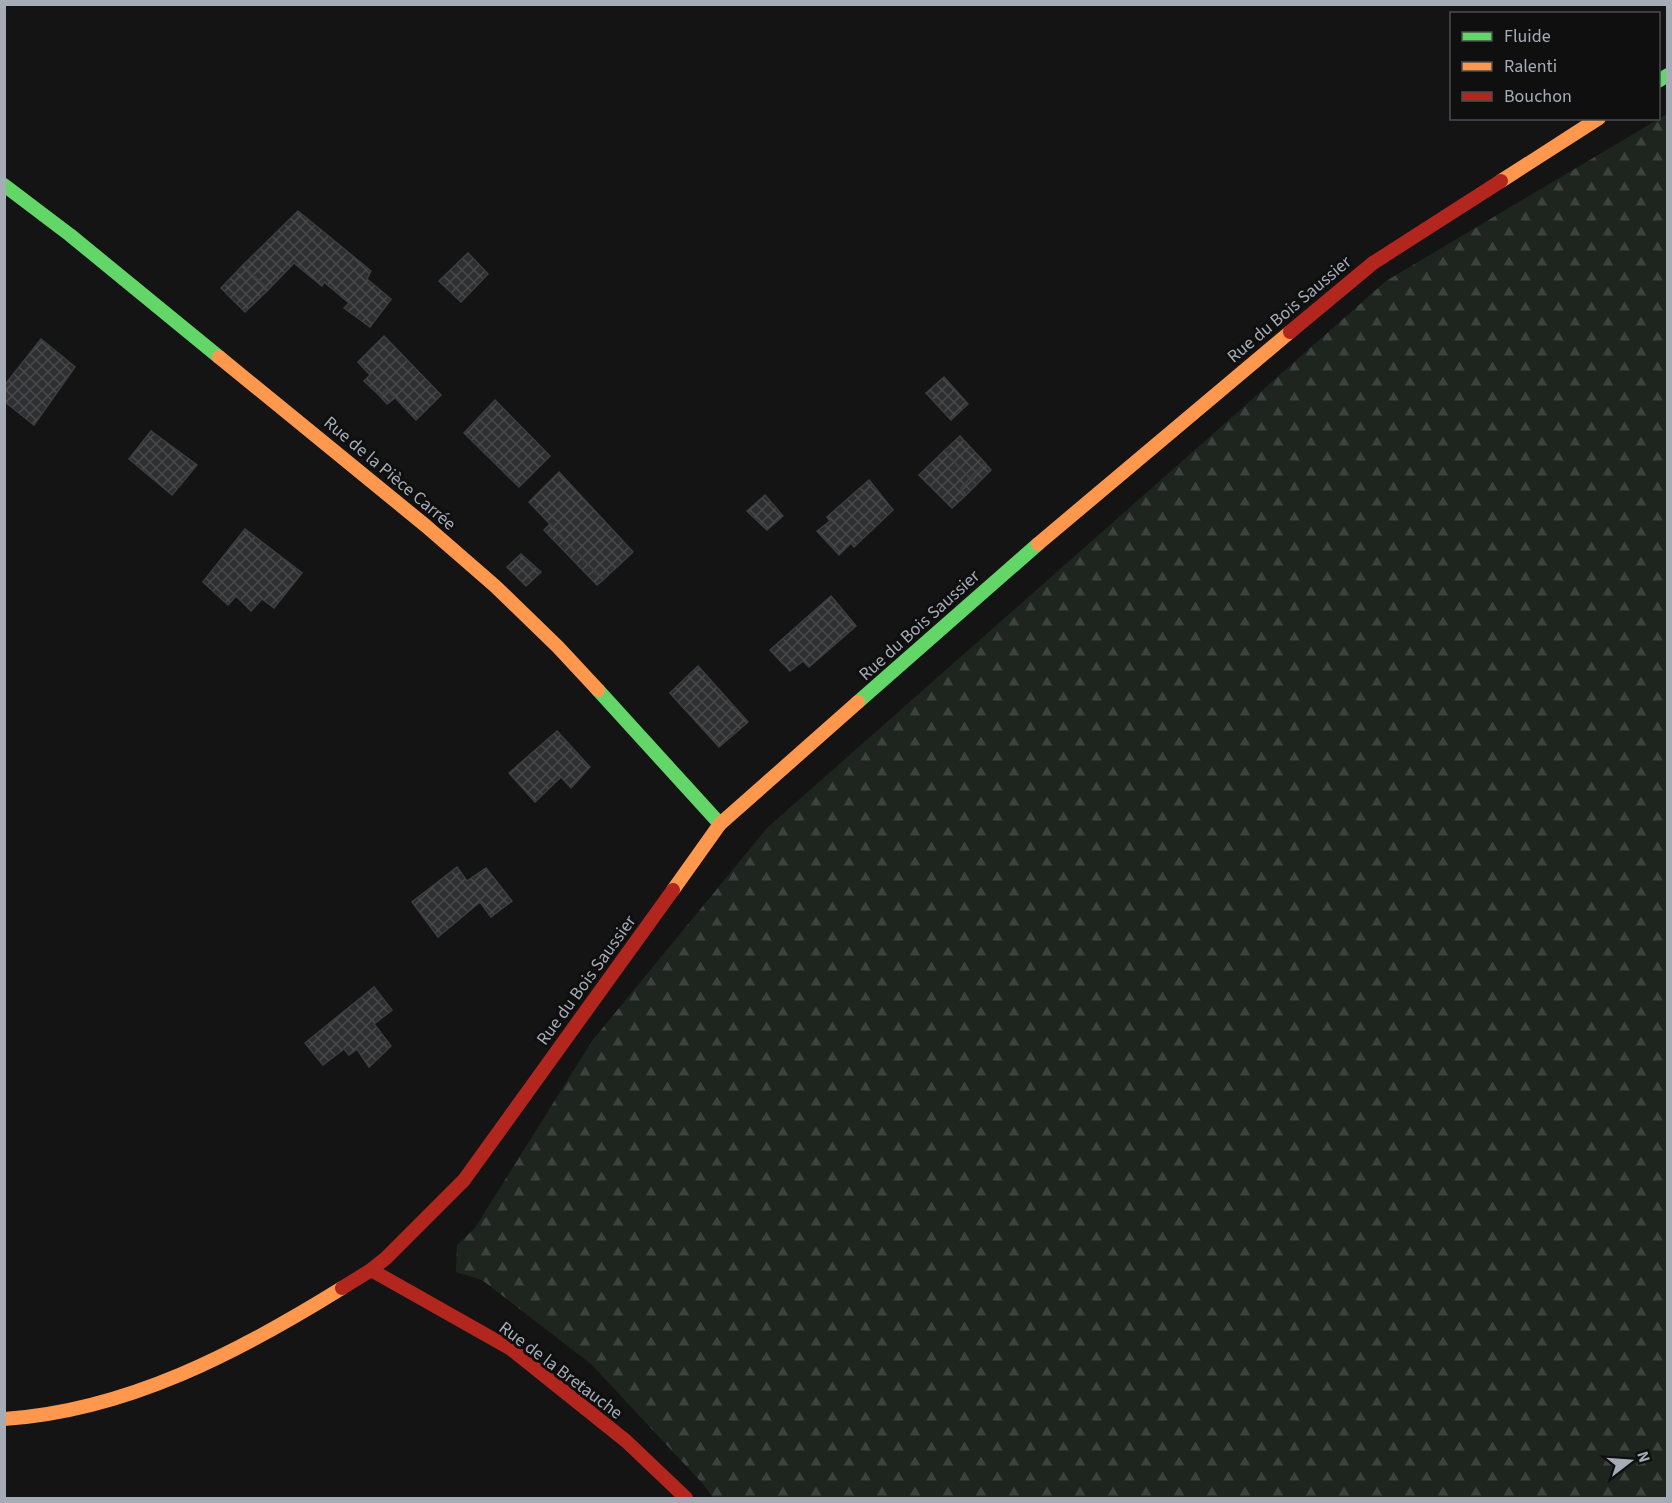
<svg xmlns="http://www.w3.org/2000/svg" width="1672" height="1503" font-family="'Source Sans 3',sans-serif">
	<defs>
		<pattern id="forest-firs" width="22" height="20" patternUnits="userSpaceOnUse" patternTransform="scale(1.5)"><rect width="22" height="20" fill="#1e251f"/><path d="M5 1l3.5 6h-7zM16 11l3.5 6h-7z" fill="#3c423d"/></pattern>
		<pattern id="building-cross-hatch" width="8" height="8" patternUnits="userSpaceOnUse" patternTransform="scale(1.5)"><rect width="8" height="8" fill="#2e2f30"/><path d="M0 0l8 8M0 8l8-8" fill="none" stroke="#494a4c"/></pattern>
	</defs>
	<rect width="100%" height="100%" fill="#141415"/>
	<polygon fill="url(#forest-firs)" points="1667,114 1667,1498 713,1498 703,1484 591,1364 482,1280 456,1272 457,1245 475,1228 592,1041 767,828 1386,281"/>
	<g fill="url(#building-cross-hatch)" stroke="#3d3e41" stroke-width="1.5">
		<polygon points="298,211 371,271 367,279 391,299 370,327 344,308 349,303 324,282 322,286 294,263 268,290 243,265"/>
		<polygon points="468,253 488,274 461,302 439,281"/>
		<polygon points="243,265 268,290 245,312 221,288"/>
		<polygon points="384,336 441,395 416,420 387,389 380,396 364,381 370,375 358,362"/>
		<polygon points="41,339 75,367 34,425 4,401 4,386"/>
		<polygon points="944,377 968,404 951,420 926,393"/>
		<polygon points="387,389 395,398 387,404 380,396"/>
		<polygon points="495,400 550,456 519,487 464,433"/>
		<polygon points="151,431 197,465 172,495 129,459"/>
		<polygon points="960,436 985,463 970,478 944,451"/>
		<polygon points="944,451 970,478 961,488 966,495 952,508 919,475"/>
		<polygon points="985,463 991,470 976,485 970,478"/>
		<polygon points="559,472 633,552 603,580 529,502"/>
		<polygon points="970,478 976,485 966,495 961,488"/>
		<polygon points="869,480 893,510 854,547 851,543 839,555 817,531 830,521 827,517"/>
		<polygon points="765,495 783,516 767,530 747,511"/>
		<polygon points="550,524 603,580 597,585 544,530"/>
		<polygon points="245,529 302,573 274,608 262,599 251,611 236,596 228,605 203,582"/>
		<polygon points="521,554 541,572 526,586 507,567"/>
		<polygon points="831,596 856,626 809,667 803,661 790,671 770,650"/>
		<polygon points="698,666 748,722 719,747 670,693"/>
		<polygon points="557,731 590,767 571,788 561,777 535,802 509,773"/>
		<polygon points="457,867 467,881 486,868 512,901 491,917 480,902 438,937 412,902"/>
		<polygon points="374,987 392,1010 374,1024 391,1046 369,1067 357,1049 349,1055 344,1049 323,1065 305,1043"/>
	</g>
	<g fill="none" stroke-linecap="round" stroke-linejoin="round">
		<g stroke="#63d668" stroke-width="14">
			<polyline points="1658,81 1668,75"/>
			<polyline points="4,185 70,235 219,357"/>
			<polyline points="598,690 720,824"/>
			<polyline points="858,702 1038,544"/>
		</g>
		<g stroke="#ff974d" stroke-width="14">
			<polyline points="1501,181 1599,118"/>
			<polyline points="219,357 426,526 495,586 558,647 598,690"/>
			<polyline points="1038,544 1290,332"/>
			<polyline points="673,890 720,824 858,702"/>
			<path d="M4 1419C127 1411 239 1352 342 1288"/>
		</g>
		<g stroke="#b3261e" stroke-width="14">
			<polyline points="1290,332 1373,263 1501,181"/>
			<polyline points="371,1270 511,1349 626,1441 686,1498"/>
			<polyline points="342,1288 371,1270 386,1258 464,1180 673,890"/>
		</g>
	</g>
	<g text-anchor="middle" stroke-width="6" stroke-linejoin="round" paint-order="stroke">
		<g font-size="18" fill="#a5acb6" stroke="#0f0f10">
			<text transform="translate(1289 309) rotate(-40)" y="6">Rue du Bois Saussier</text>
			<text transform="translate(390 473) rotate(40)" y="6">Rue de la Pièce Carrée</text>
			<text transform="translate(919 625) rotate(-42)" y="6">Rue du Bois Saussier</text>
			<text transform="translate(586 980) rotate(-54)" y="6">Rue du Bois Saussier</text>
			<text transform="translate(561 1370) rotate(37)" y="6">Rue de la Bretauche</text>
		</g>
	</g>
	<rect width="1672" height="1503" fill="none" stroke="#a5acb6" stroke-width="12"/>
	<rect x="1450" y="12" width="210" height="108" fill="#0f0f10" stroke="#4b4e52" stroke-width="1.5"/>
	<rect x="1462" y="32" width="30" height="9" fill="#63d668" stroke="#4b4e52" stroke-width="1.5"/>
	<text x="1504" y="42" font-size="18" fill="#a5acb6">Fluide</text>
	<rect x="1462" y="62" width="30" height="9" fill="#ff974d" stroke="#4b4e52" stroke-width="1.5"/>
	<text x="1504" y="72" font-size="18" fill="#a5acb6">Ralenti</text>
	<rect x="1462" y="92" width="30" height="9" fill="#b3261e" stroke="#4b4e52" stroke-width="1.5"/>
	<text x="1504" y="102" font-size="18" fill="#a5acb6">Bouchon</text>
	<g transform="translate(1630 1461) rotate(73)" stroke="#0f0f10" stroke-width="4.5" paint-order="stroke">
	<path d="M0-4.5L10 22L0 15L-10 22Z" fill="#a5acb6"/>
	<text y="-9" font-size="16" font-weight="bold" text-anchor="middle" fill="#a5acb6">N</text>
	</g>
</svg>
